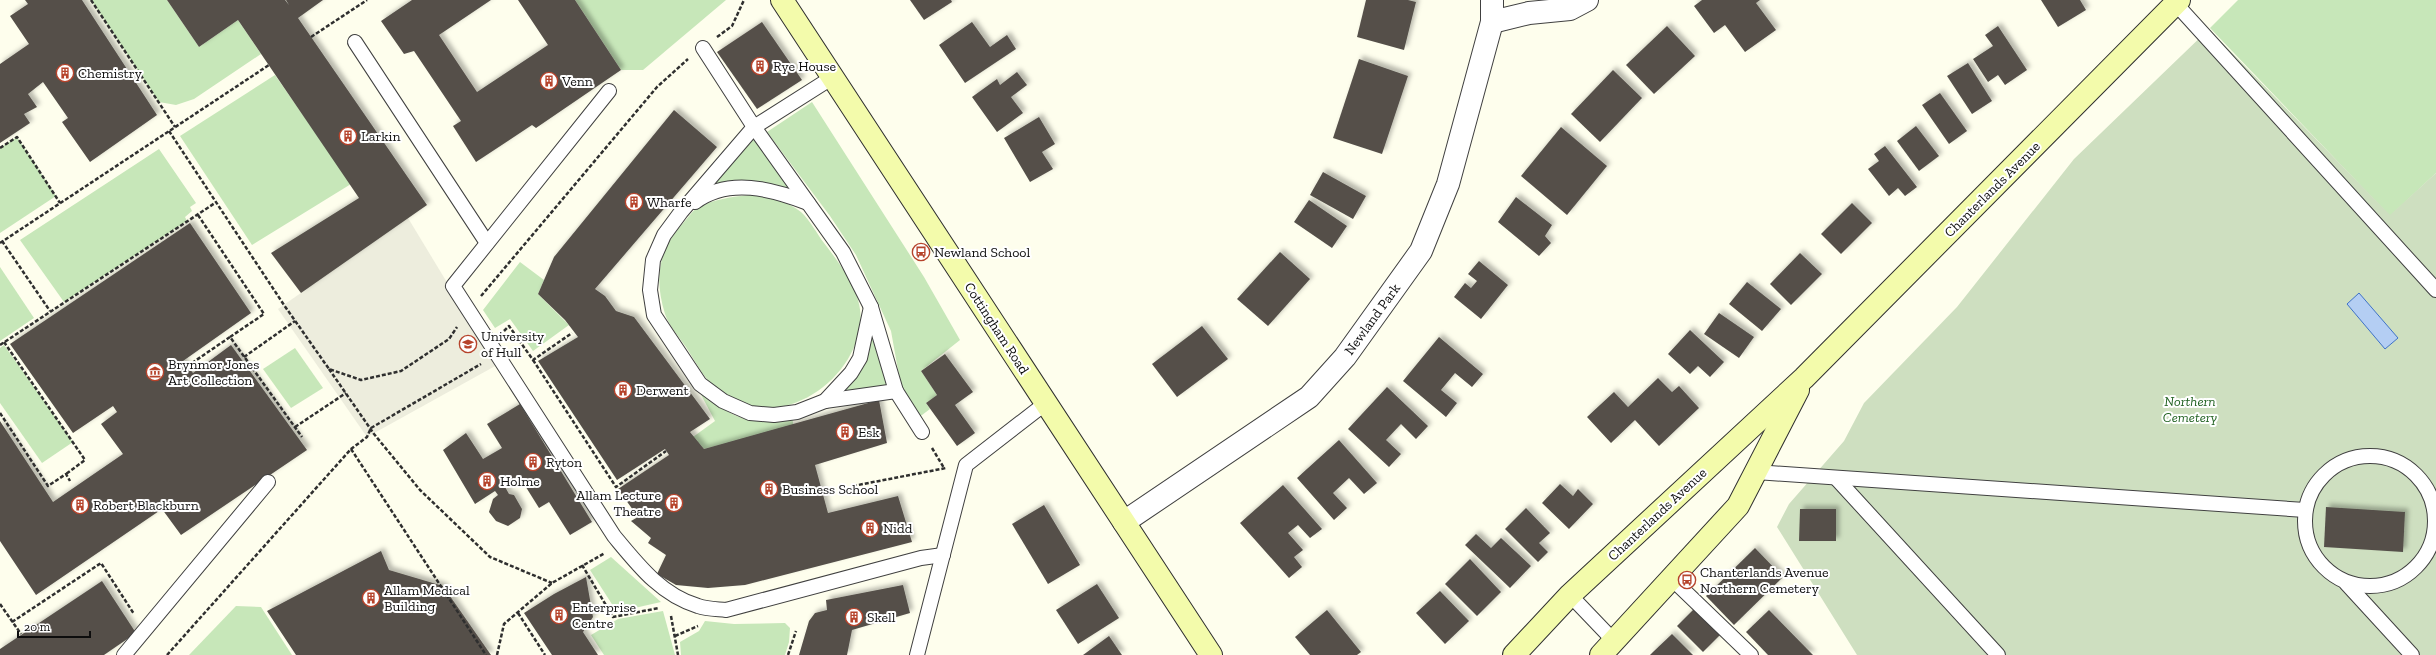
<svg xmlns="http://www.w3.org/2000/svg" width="2436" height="655" font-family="'Zilla Slab',serif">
	<defs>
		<filter id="shadow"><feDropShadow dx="3.5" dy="-3.5" stdDeviation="2" flood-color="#0004"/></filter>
	</defs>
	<rect width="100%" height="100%" fill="#fefeed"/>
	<g fill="#c7e7b9">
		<polygon points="91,0 167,0 199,47 238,20 261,54 194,99 176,105 159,102"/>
		<polygon points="575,0 726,0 643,70 621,70"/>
		<polygon points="2238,0 2436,0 2436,173 2390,216 2210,28"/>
		<polygon points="275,75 351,184 252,245 180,136"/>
		<polygon points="812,102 924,277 960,340 921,371 937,395 926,403 930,409 918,418 900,381 891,331 856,255 830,216 767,132"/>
		<polygon points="754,127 808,203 766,189 704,195"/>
		<polygon points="17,137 56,196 0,233 0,148"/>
		<polygon points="159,149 196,203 190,207 192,211 185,217 187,221 64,302 20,240"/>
		<path d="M750 195C768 197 786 200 801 212 810 220 817 234 824 243 853 281 876 312 848 359 822 401 768 424 724 395 706 383 697 364 686 347 679 337 669 326 665 314 654 278 658 250 684 222 688 218 692 211 697 208 713 199 732 197 750 195Z"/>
		<polygon points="520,262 544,280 538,294 569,325 533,351 510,319 495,328 483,310"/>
		<polygon points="0,267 34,318 0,341"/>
		<polygon points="871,307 896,391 825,401 851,373"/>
		<polygon points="4,345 73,442 42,463 0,403 0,348"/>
		<polygon points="295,348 323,388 291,408 263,369"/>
		<path d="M697 387C712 402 737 423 761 420 771 419 781 415 791 413L794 427 704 449 693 437 715 421Z"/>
		<polygon points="611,557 661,602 617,612 590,570"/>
		<polygon points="236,606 261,607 292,655 189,655"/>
		<polygon points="663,611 675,655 604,655 591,635 618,619"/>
		<polygon points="705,621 734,624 785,623 790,628 789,642 785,655 681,655 680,642 699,631"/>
	</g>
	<polygon fill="#cedfc0" points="2209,29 2390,215 2436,173 2436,655 1857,655 1777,527 1789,504 1844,441 1864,403 1957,307 2074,159"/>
	<polygon fill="#ededdd" points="408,218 497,365 367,437 278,309"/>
	<polygon fill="#b4cef3" stroke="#3f73c7" points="2359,293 2398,338 2385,349 2347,304"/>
	<g fill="#55504a" filter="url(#shadow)">
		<polygon points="25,0 82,0 157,115 90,162 62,122 68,118 43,82 28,94 37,107 24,114 30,123 0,143 0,64 29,44 10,16 28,4"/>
		<polygon points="167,0 285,0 289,5 286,0 323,0 298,18 427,205 301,293 271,253 359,198 238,20 199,47"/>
		<polygon points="412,0 491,0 439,35 477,92 548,45 518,0 575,0 621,70 536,128 532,125 476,162 453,126 461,121 414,51 404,54 381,21"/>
		<polygon points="910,0 951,0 952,2 924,20"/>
		<polygon points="1366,0 1408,0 1416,2 1404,50 1357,37"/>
		<polygon points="1702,0 1760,0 1756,3 1776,30 1745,52 1725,25 1714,33 1694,6"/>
		<polygon points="2041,0 2080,0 2086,10 2058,27"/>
		<polygon points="762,22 802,80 757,109 717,52"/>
		<polygon points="972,22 990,47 1007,35 1016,49 965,83 939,45"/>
		<polygon points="1667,26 1695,56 1654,94 1626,65"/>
		<polygon points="1998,26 2027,70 2005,85 1998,75 1988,82 1973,59 1993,46 1985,35"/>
		<polygon points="1359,59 1408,76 1382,154 1333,138"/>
		<polygon points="1968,63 1992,101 1972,114 1947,76"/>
		<polygon points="1613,70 1642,98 1600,142 1571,114"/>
		<polygon points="1017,72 1027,85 1011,97 1023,113 997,132 972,97 997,79 1000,85"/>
		<polygon points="1940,93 1967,131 1949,144 1922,105"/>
		<polygon points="674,110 717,147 595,289 605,296 616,311 634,317 710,419 690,432 704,449 879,400 887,443 815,465 828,513 898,496 912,542 745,585 708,588 676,585 657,574 666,555 648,543 651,538 631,521 638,517 618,489 669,455 665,449 617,480 538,361 578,337 565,320 538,294 554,257"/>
		<polygon points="1039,117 1055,144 1042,152 1053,169 1030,182 1004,138"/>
		<polygon points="1916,126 1939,156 1919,171 1897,141"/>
		<polygon points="1561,127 1607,166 1567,215 1521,176"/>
		<polygon points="1885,146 1917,187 1905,196 1898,188 1889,196 1868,169 1879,161 1874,154"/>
		<polygon points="1323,172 1366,196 1353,219 1310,195"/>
		<polygon points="1516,197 1552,225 1545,236 1551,243 1539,256 1498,222"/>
		<polygon points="1309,200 1347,226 1332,248 1294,222"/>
		<polygon points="1852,203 1872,223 1841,254 1821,234"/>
		<polygon points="190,223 251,313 183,361 193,373 231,345 307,450 181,535 162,509 36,595 0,541 0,421 53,502 123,454 101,424 117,412 113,406 73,433 10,344"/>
		<polygon points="1280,252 1310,279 1268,326 1237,299"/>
		<polygon points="1800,253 1822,274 1791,305 1770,284"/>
		<polygon points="1479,261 1508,285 1481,319 1454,297 1465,283 1471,288 1477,281 1468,274"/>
		<polygon points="1747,282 1781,309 1762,331 1729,304"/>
		<polygon points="1719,313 1754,337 1739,358 1704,334"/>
		<polygon points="1202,326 1228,359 1177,397 1152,364"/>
		<polygon points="1690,330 1724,362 1710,377 1698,366 1690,374 1668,354"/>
		<polygon points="1439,337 1483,374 1472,387 1455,373 1441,390 1457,403 1446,417 1403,381"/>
		<polygon points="945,354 973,392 955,405 975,433 957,446 926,403 937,395 921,371"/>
		<polygon points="1658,378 1672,392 1679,386 1699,408 1659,446 1635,420 1611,443 1587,417 1614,392 1628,407"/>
		<polygon points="1387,387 1428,426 1416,439 1401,424 1386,440 1401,454 1389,467 1348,429"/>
		<polygon points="520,404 592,522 570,535 549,502 539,508 519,476 504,485 509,494 514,495 522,509 520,518 508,526 496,521 489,512 493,499 498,495 495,491 475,504 443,450 466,433 483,459 502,448 487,424"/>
		<polygon points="1339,440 1377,483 1364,494 1349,478 1333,493 1347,508 1334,520 1297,478"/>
		<polygon points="1560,484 1573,496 1578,489 1593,504 1569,529 1542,503"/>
		<polygon points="1283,485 1322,529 1310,538 1298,525 1288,533 1303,550 1294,557 1302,567 1289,578 1240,523"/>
		<polygon points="1044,505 1080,565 1048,584 1012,524"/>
		<polygon points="2326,507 2405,512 2403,552 2324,547"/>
		<polygon points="1526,508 1550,533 1539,543 1548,552 1538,562 1505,529"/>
		<polygon points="1800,509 1836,509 1836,541 1799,541"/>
		<polygon points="1476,534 1491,548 1501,538 1531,566 1510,588 1465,545"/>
		<polygon points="1755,548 1783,577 1734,625 1706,596"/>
		<polygon points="381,551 389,570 443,586 491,655 296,655 267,611"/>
		<polygon points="1470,559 1501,592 1477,616 1445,584"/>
		<polygon points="586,577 593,617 583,632 598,655 552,655 524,613 554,594"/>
		<polygon points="102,581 136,633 104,655 0,655 0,649"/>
		<polygon points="1097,584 1119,618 1078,644 1056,610"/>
		<polygon points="903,585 910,613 852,630 847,655 799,655 809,621 815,613 827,610 826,600"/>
		<polygon points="1440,591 1469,621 1445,644 1416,613"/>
		<polygon points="1695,608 1721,634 1703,652 1677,626"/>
		<polygon points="1327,610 1361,652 1357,655 1310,655 1295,637"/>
		<polygon points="1769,610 1813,655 1768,655 1746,632"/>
		<polygon points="1672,634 1693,655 1650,655 1653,652"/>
		<polygon points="1109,636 1122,655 1083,655"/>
	</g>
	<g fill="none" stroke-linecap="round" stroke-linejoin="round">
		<defs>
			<g id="lane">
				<polyline points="2176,4 2436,290"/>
				<polyline points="355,42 487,243"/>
				<polyline points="703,48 754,127 843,252 871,307 896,391 922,432"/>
				<polyline points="833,77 754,127 681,212 664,235 653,260 650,290 654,315 700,384 723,401 750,413 774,415 797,412 825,401 851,373 860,358 871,307"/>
				<path d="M609 91 453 286 614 536C638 565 661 595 698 606 707 609 717 609 726 610L921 558 943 555"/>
				<path d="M695 202C729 177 772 189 808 203"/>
				<polyline points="825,401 896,391"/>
				<circle cx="2370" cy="521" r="65"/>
				<polyline points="1756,472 2305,510"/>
				<polyline points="1836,478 1998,655"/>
				<polyline points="1671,578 1751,655"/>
				<polyline points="2346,583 2412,655"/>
				<polyline points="1570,595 1614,641"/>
				<polyline points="124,655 268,482"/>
				<polyline points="917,655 966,465 1046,403"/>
			</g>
			<g id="street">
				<polyline points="1492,22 1529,13 1570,9 1587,0"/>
				<polyline points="1124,522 1309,397 1345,357 1421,251 1448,184 1492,22 1492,0"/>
			</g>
			<g id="secondary">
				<polyline points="782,0 1211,655"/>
				<polyline points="1514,655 1570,595 1804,378 2179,0"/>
				<polyline points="1601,655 1738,506 1798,390"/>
			</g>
		</defs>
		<use href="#lane" stroke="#404040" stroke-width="16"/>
		<use href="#street" stroke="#404040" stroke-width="24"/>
		<use href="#secondary" stroke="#2f2f2f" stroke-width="24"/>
		<g stroke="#2f2f2f" stroke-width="2.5" stroke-dasharray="4 2" stroke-linecap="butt">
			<polyline points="91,0 175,127"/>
			<polyline points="311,37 367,0"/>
			<polyline points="717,37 732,26 744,0"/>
			<polyline points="169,131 284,305 329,369 361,380 401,371 449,339 457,327"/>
			<polyline points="0,148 17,137 60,203"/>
			<polyline points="198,215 264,314 230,337"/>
			<polyline points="2,241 50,311"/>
			<polyline points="0,243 269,65"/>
			<polyline points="481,296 657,87 688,59"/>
			<polyline points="504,331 509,326 533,360 572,333"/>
			<polyline points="4,342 85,460 66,474"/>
			<polyline points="0,345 215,203"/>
			<polyline points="244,357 295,321"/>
			<polyline points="533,360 616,487 666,451"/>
			<polyline points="192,363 230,337 302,437"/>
			<polyline points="329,369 374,434 420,490 490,557 552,583"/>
			<polyline points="0,413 48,486 66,474 70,481"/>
			<polyline points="295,427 346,393"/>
			<polyline points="932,448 944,468"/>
			<polyline points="351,449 486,655"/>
			<polyline points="853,486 946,468"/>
			<polyline points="582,565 613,617 659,608"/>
			<polyline points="0,604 21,634"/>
			<polyline points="518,613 545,655"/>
			<polyline points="671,616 678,655"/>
			<polyline points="12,622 101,563 134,614"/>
			<polyline points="675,636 698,626"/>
			<polyline points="167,655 351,449 367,437 371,428 481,364"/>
			<polyline points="497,655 504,624 552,583 605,553"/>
			<polyline points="788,655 796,631"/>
		</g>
		<use href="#lane" stroke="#fff" stroke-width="14"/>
		<use href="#street" stroke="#fff" stroke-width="22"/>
		<use href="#secondary" stroke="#f3fbab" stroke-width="22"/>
	</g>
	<defs>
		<symbol id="building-ring" viewBox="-11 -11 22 22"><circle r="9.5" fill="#fff" stroke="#b6432b" stroke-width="1.5"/><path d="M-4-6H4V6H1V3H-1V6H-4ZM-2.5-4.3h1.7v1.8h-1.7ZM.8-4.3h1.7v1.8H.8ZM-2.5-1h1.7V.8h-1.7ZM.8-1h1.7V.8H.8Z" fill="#b6432b"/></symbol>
		<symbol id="bus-ring" viewBox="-11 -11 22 22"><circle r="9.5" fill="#fff" stroke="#b6432b" stroke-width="1.5"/><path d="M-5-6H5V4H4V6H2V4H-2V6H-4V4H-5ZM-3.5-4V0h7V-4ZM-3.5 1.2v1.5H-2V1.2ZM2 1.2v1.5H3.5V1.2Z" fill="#b6432b"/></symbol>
		<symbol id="university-ring" viewBox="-11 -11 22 22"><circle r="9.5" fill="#fff" stroke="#b6432b" stroke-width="1.5"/><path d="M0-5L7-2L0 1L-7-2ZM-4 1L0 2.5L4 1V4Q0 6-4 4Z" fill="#b6432b"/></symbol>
		<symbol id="museum-ring" viewBox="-11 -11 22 22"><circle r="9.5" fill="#fff" stroke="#b6432b" stroke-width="1.5"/><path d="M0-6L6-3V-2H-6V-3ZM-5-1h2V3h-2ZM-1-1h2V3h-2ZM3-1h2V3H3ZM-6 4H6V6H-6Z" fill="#b6432b"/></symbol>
	</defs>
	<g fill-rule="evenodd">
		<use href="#building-ring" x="750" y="56" width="20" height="20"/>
		<use href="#building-ring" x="55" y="63" width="20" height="20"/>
		<use href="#building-ring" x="539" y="71" width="20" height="20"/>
		<use href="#building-ring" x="338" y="126" width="20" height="20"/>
		<use href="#building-ring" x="624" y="192" width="20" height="20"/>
		<use href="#bus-ring" x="911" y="242" width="20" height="20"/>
		<use href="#university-ring" x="458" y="334" width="20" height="20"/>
		<use href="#museum-ring" x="145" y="362" width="20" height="20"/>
		<use href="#building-ring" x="613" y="380" width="20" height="20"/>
		<use href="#building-ring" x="835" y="422" width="20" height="20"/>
		<use href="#building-ring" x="523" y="452" width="20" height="20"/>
		<use href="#building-ring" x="477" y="471" width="20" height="20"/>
		<use href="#building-ring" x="759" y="479" width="20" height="20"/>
		<use href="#building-ring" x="664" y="493" width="20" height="20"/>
		<use href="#building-ring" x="70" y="495" width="20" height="20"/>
		<use href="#building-ring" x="860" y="518" width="20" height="20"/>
		<use href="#bus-ring" x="1677" y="570" width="20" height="20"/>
		<use href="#building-ring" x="361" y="588" width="20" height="20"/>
		<use href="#building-ring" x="549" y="605" width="20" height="20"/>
		<use href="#building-ring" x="844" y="607" width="20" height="20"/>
	</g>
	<g text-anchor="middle" stroke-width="4" stroke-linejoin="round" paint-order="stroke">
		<g font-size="14" fill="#0d0d0d" stroke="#fff" text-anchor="start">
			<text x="773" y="71">Rye House</text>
			<text x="78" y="78">Chemistry</text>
			<text x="562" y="86">Venn</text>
			<text x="361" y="141">Larkin</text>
			<text x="647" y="207">Wharfe</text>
			<text x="934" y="257">Newland School</text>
			<text x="481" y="341">University<tspan x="481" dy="16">of Hull</tspan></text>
			<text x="168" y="369">Brynmor Jones<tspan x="168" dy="16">Art Collection</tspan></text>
			<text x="636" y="395">Derwent</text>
			<text x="858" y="437">Esk</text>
			<text x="546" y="467">Ryton</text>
			<text x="500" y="486">Holme</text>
			<text x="782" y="494">Business School</text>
			<text x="661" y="500" text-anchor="end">Allam Lecture<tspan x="661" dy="16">Theatre</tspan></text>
			<text x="93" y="510">Robert Blackburn</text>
			<text x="883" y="533">Nidd</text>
			<text x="1700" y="577">Chanterlands Avenue<tspan x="1700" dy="16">Northern Cemetery</tspan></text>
			<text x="384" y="595">Allam Medical<tspan x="384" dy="16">Building</tspan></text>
			<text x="572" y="612">Enterprise<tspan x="572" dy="16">Centre</tspan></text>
			<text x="867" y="622">Skell</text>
		</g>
		<g font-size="14" fill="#0d0d0d" stroke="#fff">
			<text transform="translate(1992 189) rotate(-45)" y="5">Chanterlands Avenue</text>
			<text transform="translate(1372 319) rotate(-54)" y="5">Newland Park</text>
			<text transform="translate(997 328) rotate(57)" y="5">Cottingham Road</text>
			<text transform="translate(1657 514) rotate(-43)" y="5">Chanterlands Avenue</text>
		</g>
		<g font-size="14" font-style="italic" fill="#206121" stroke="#fff">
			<text x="2190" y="406">Northern<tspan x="2190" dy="16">Cemetery</tspan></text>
		</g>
	</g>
	<path d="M18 631v6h72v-6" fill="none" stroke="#0d0d0d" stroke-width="2"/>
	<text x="24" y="631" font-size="12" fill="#0d0d0d" stroke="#ffffff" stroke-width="3" paint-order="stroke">20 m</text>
</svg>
